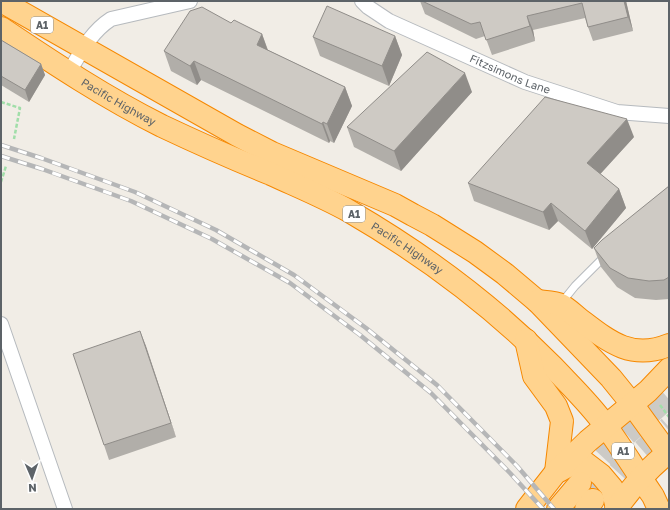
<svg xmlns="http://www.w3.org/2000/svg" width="670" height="510" font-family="'Golos Text',sans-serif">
	<rect width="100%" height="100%" fill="#f1ede6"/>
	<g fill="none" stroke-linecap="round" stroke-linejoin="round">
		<g stroke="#cccac6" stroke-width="22" stroke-dasharray="22 11" stroke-linecap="butt">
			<polyline points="581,482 617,443 669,397"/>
			<polyline points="596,497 620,470 669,427"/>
		</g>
		<defs>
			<polyline id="lane" points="562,302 575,286 605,256"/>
			<g id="street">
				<path id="s1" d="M362 1 368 7 389 21 525 82 617 112 669 116"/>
				<path d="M69 72C81 52 91 32 111 19L190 1"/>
				<polyline points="1,324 65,509"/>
			</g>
			<g id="highway">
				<polyline points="1,1 237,135 272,153 395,205 413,215 432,225 475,252 505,274 537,301 611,378 632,404 669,455"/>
				<path id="s2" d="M1 28C53 63 106 98 162 126 198 143 234 159 271 174 297 186 324 197 349 211 423 254 493 306 553 367 571 386 590 404 605 425 622 448 637 473 653 496L659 509"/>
				<path d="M537 301C544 302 555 302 561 305 567 308 573 314 578 318 607 340 630 361 669 345"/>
				<polyline points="526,340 534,376 556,406 562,421 556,472"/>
				<polyline points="559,471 575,462 584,462 601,475 612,488 617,508"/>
				<polyline points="527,509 556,472 588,441 648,391 669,369"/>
				<polyline points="558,509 580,483"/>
				<polyline points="586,509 593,500"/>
				<path d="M616 509C632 487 647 469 669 452"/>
			</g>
		</defs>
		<use href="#lane" stroke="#b6babe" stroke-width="9"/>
		<use href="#street" stroke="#b6babe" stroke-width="16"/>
		<use href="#highway" stroke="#f68800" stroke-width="24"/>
		<g stroke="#a1dea9" stroke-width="2.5" stroke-dasharray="4 2" stroke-linecap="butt">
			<polyline points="1,102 20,108 14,139"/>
			<polyline points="1,182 6,166"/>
			<polyline points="660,405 669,417"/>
		</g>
		<use href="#lane" stroke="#fff" stroke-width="7"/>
		<use href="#street" stroke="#fff" stroke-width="14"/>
		<use href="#highway" stroke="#ffd38e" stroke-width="22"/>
		<defs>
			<g id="rail">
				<polyline points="1,145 41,158 135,192 216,230 294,275 366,328 437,385 517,466 554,509"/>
				<polyline points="1,156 42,169 131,201 212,239 290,283 360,335 431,393 510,473 543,509"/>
			</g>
		</defs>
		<use href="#rail" stroke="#b5b6b7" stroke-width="4.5"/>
		<use href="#rail" stroke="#fff" stroke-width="3" stroke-dasharray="9" stroke-linecap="butt"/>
	</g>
	<g fill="#b1aea9">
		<polygon points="420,1 626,1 633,31 593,41 588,27 585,18 533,30 535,41 492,55 485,36 476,39 425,14"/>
		<polygon points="231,23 262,34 268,50 345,87 352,106 334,143 330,141 329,143 201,80 197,85 171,71 164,51"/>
		<polygon points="395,36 402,55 389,86 320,56 313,37"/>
		<polygon points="1,40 41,64 45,75 29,102 1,85"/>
		<polygon points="472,92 401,171 354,147 347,127"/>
		<polygon points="634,137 600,174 619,189 626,208 592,249 558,221 549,230 474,201 468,183"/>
		<polygon points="669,186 669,299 656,300 635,298 617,287 601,267 594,248"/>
		<polygon points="140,331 176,437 109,460 104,445"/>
	</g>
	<g fill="#908d89">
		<polygon points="624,1 626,1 633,31 628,17"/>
		<polygon points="527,16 533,30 535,41 530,26"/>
		<polygon points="262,34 269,54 257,45"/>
		<polygon points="395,36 402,55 389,86 382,66"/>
		<polygon points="194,61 201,80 197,85 190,66"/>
		<polygon points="41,64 45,75 29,102 25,90"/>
		<polygon points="465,73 472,92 401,171 394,151"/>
		<polygon points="345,87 352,106 334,143 327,124"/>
		<polygon points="627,119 634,137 594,181 587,163"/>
		<polygon points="323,122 330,141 329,143 322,124"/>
		<polygon points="619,189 626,208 592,249 585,231"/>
		<polygon points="551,203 558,221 549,230 543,212"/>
		<polygon points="140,331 146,346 176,437 171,423"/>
	</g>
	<g fill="#cecac4" stroke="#908d89">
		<polygon points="422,1 624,1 628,17 588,27 582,3 527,16 530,26 486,40 480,22 471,24"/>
		<polygon points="327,6 395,36 382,66 313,37"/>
		<polygon points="202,7 231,23 234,20 262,34 257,45 345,87 327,124 323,122 322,124 194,61 190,66 164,51 190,11"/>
		<polygon points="1,40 41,64 25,90 1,76"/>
		<polygon points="427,52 465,73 394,151 347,127"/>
		<polygon points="545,97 627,119 587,163 619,189 585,231 551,203 543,212 468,183"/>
		<polygon points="669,186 669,277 664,280 649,281 628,278 610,268 594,248 602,240"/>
		<polygon points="140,331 171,423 104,445 73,354"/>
	</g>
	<g text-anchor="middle" stroke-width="3" stroke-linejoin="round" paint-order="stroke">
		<g fill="#fff" stroke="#8e9295" stroke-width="1">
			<rect x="31" y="17" width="22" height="16" rx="3"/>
			<rect x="343" y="206" width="22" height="16" rx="3"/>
			<rect x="612" y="443" width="22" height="16" rx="3"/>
		</g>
		<g font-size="10" font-weight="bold" fill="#5d6368">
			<text x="42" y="29">A1</text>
			<text x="354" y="218">A1</text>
			<text x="623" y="455">A1</text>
		</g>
		<g font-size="11" fill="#5d6368" stroke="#fff">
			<text dy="4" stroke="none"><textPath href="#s1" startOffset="166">Fitzsimons Lane</textPath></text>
			<text dy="4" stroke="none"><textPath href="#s2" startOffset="139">Pacific Highway</textPath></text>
			<text dy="4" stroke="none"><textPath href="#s2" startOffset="463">Pacific Highway</textPath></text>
		</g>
	</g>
	<rect width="670" height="510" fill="none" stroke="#5d6368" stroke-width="4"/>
	<g transform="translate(32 478) rotate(178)" stroke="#ffffff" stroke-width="3" paint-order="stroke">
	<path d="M0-3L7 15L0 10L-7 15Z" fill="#5d6368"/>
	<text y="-6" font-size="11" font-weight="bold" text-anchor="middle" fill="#5d6368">N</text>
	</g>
</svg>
